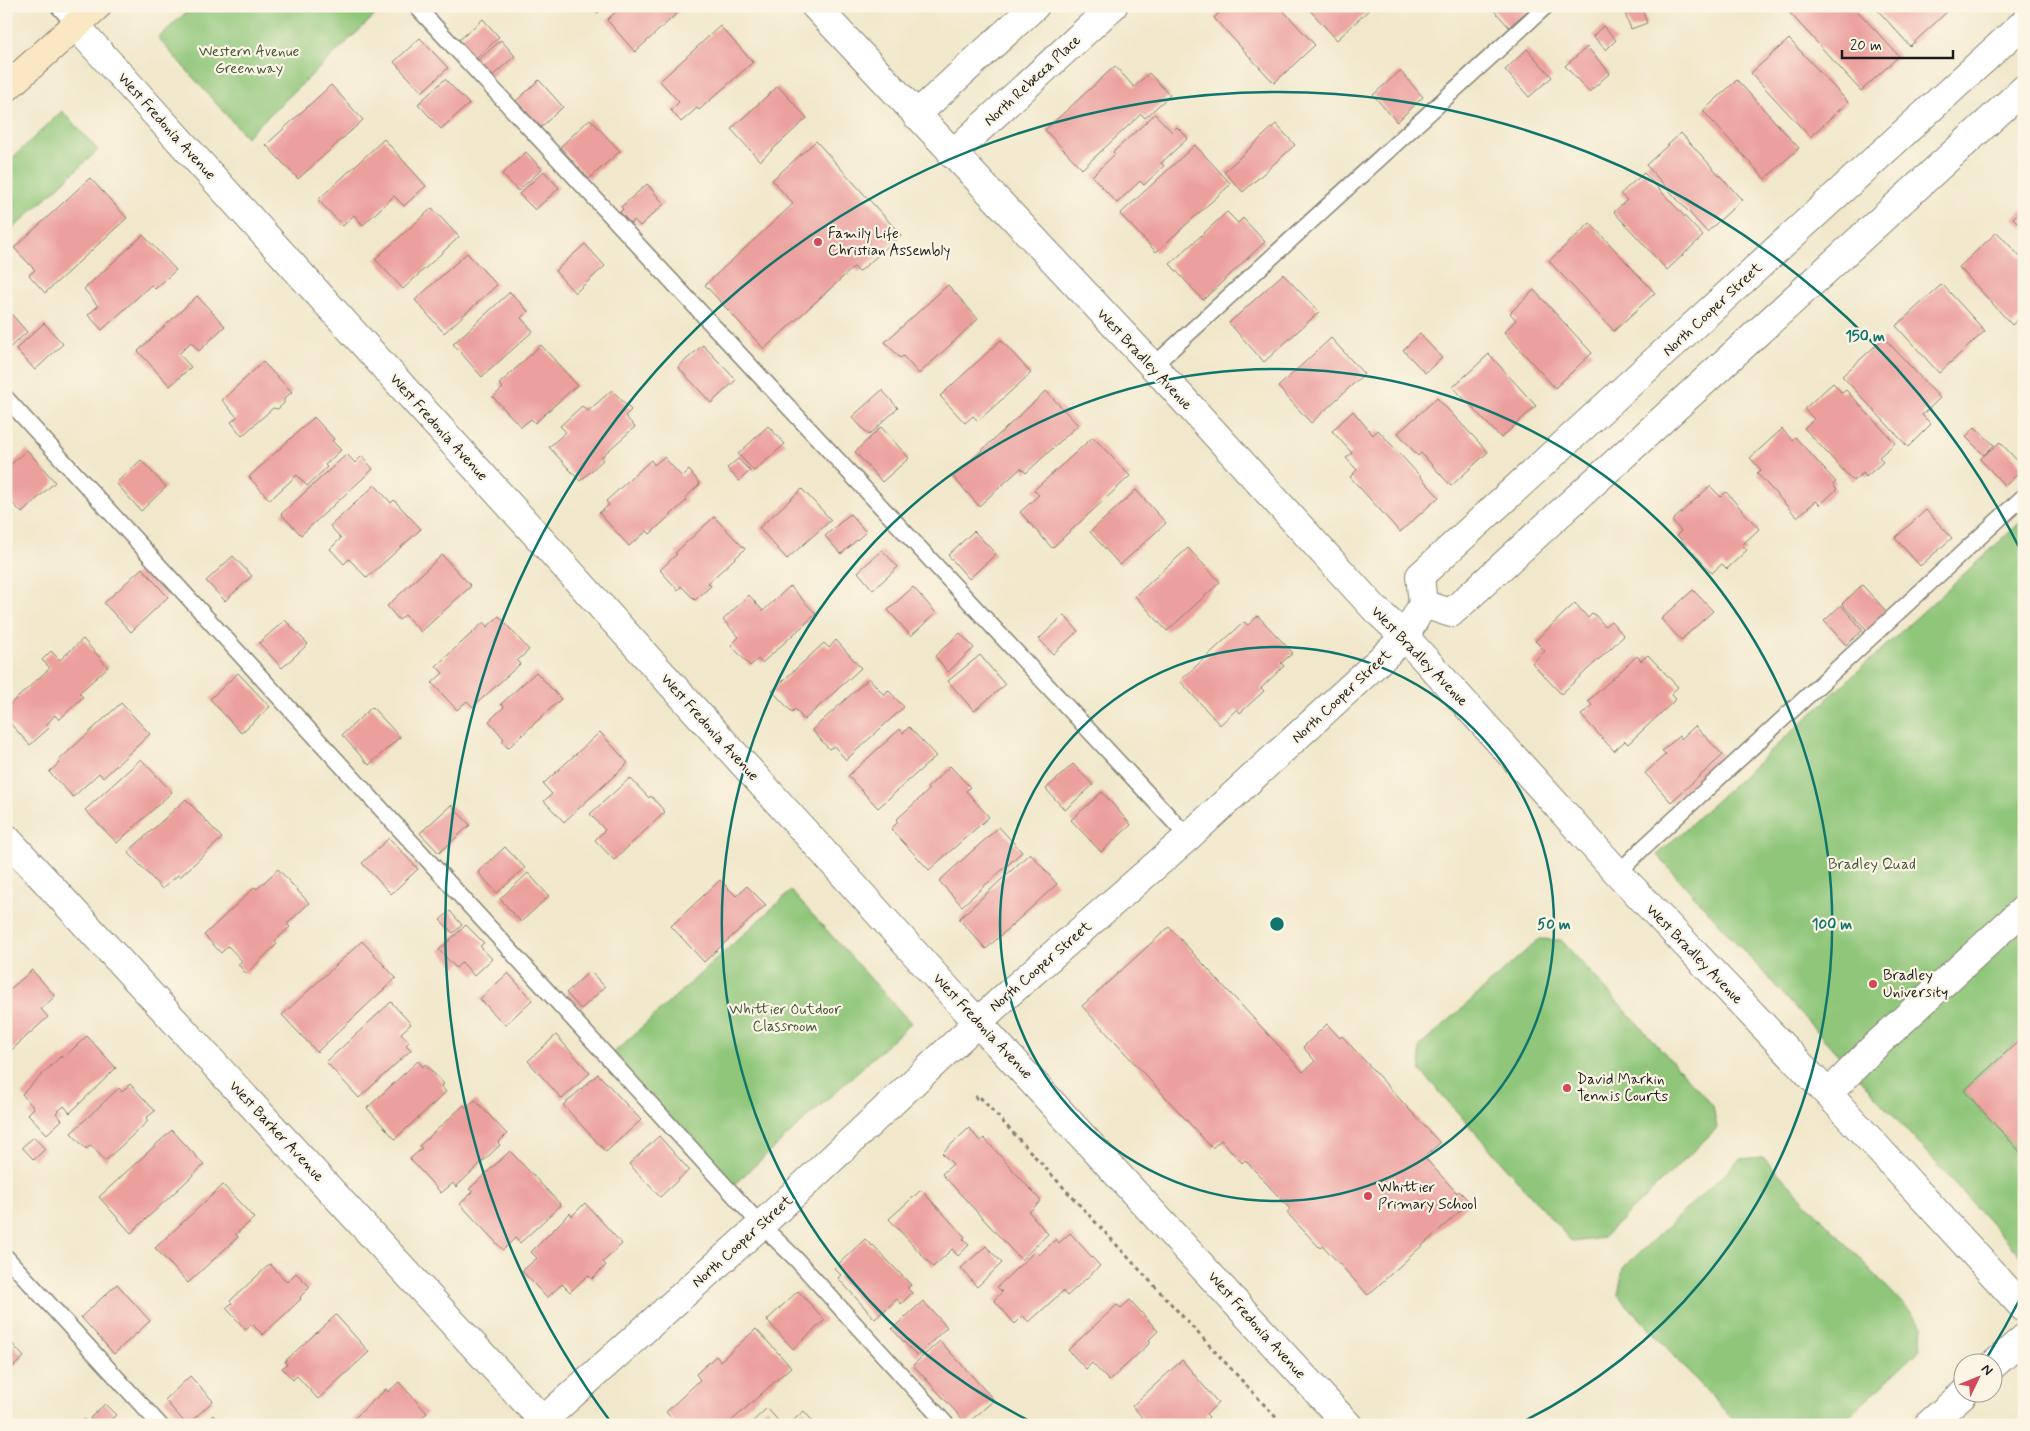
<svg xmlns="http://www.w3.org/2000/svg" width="2030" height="1431" font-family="Mynerve,sans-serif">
	<rect width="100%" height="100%" fill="#fcf5e5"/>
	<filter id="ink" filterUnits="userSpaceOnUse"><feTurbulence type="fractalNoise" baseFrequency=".02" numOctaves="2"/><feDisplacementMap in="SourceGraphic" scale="10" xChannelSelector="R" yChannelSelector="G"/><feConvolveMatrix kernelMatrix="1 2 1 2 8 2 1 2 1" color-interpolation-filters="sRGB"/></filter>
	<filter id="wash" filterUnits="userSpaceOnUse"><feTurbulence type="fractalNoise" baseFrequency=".0096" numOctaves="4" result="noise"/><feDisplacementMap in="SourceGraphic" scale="20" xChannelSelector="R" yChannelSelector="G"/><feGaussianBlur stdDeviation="1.12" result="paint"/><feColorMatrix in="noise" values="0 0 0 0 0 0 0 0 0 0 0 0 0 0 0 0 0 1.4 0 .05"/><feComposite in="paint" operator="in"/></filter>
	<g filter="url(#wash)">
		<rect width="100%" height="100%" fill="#f1e8cb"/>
		<g fill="#8fc679" stroke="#56714a">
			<polygon points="193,6 385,6 246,137 158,38"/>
			<polygon points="62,111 98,150 6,235 6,164"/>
			<polygon points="2024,519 2024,1036 1964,1091 2024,1156 2024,1260 1657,855"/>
			<polygon points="791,891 911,1023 729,1189 609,1057"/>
			<polygon points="1539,939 1561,940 1713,1106 1717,1128 1603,1238 1572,1242 1421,1071 1419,1047"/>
			<polygon points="1763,1157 1923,1325 1921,1349 1840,1425 1738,1425 1618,1295 1623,1268 1740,1159"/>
		</g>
		<g id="blocks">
			<g fill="#eca09e">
				<polygon points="592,6 605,6 598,13"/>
				<polygon points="622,6 685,6 635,52 607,20"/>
				<polygon points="1226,6 1279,6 1315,45 1274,83 1214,18"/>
				<polygon points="1306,6 1373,6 1337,40"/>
				<polygon points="1490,6 1525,6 1528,10 1509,27"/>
				<polygon points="1638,6 1641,6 1647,23 1631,29 1624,11"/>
				<polygon points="1796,6 1853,6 1899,56 1861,91 1789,12"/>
				<polygon points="1874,6 1946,6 1949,10 1910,46"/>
				<polygon points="483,19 499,37 474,61 457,42"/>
				<polygon points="720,26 753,62 699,110 697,108 681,122 671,110 679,102 660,81"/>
				<polygon points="1603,26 1616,40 1606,50 1593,36"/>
				<polygon points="420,38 448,68 422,92 394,62"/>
				<polygon points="1789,39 1848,102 1810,137 1751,73"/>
				<polygon points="501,40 515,56 490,78 475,63"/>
				<polygon points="1587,47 1610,73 1589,92 1565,66"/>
				<polygon points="1527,49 1552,77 1529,97 1505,70"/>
				<polygon points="1115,66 1134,87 1149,73 1170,95 1145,118 1141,114 1082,169 1045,130"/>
				<polygon points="1400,71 1423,97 1397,122 1373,95"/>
				<polygon points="445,79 469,104 441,129 418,104"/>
				<polygon points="539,80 563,107 541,127 516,101"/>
				<polygon points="1737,80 1799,148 1765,179 1703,111"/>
				<polygon points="331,85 363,120 298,179 266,145"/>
				<polygon points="778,86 807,118 760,161 731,129"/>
				<polygon points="1155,114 1172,132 1177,127 1188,138 1161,163 1164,166 1144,185 1140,181 1117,203 1092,176 1115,154 1113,152"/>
				<polygon points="590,119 620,151 589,179 560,147"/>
				<polygon points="1276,124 1295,145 1243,192 1224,172"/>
				<polygon points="1681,133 1742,200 1707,232 1646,165"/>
				<polygon points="384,139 426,186 404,206 394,196 363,225 354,215 343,226 318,200"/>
				<polygon points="816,141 901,235 859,272 854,267 764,349 705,285 793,204 772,180"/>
				<polygon points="1195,145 1231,184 1156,252 1120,214"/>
				<polygon points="526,152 542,169 518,191 502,174"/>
				<polygon points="544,171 559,188 535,210 519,194"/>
				<polygon points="1644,173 1703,236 1667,270 1614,212 1627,200 1620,194"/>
				<polygon points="90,178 127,218 45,293 29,275 35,270 14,248"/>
				<polygon points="647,184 664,204 640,226 634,220 631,224 620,212 623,209 621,207"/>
				<polygon points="432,208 459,237 403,289 375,259"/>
				<polygon points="2024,208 2024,229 2013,218"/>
				<polygon points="1227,212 1238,223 1243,218 1265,242 1203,300 1170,264"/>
				<polygon points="1590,223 1655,293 1614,331 1549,261"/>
				<polygon points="1997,232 2024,261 2024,314 2012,325 1959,267"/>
				<polygon points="143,235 176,270 155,289 151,285 102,330 88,315 98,306 84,289"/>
				<polygon points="585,244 605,266 575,293 555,271"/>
				<polygon points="467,253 497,285 444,333 415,300"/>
				<polygon points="1283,274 1319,312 1264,362 1229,323"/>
				<polygon points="1942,284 1985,331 1939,373 1896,326"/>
				<polygon points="948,285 978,319 919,374 903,356 900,358 885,342"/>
				<polygon points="1534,290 1592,353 1555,388 1504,332 1516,320 1510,313"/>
				<polygon points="510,292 528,311 521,318 533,331 482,377 453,344"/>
				<polygon points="197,296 225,326 199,351 191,342 179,354 191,367 170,386 138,351"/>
				<polygon points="6,308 27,332 6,351"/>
				<polygon points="44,323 63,344 35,370 16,349"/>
				<polygon points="1420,334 1442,358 1425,373 1403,350"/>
				<polygon points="1331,338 1364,374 1311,423 1278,387"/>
				<polygon points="1884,338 1940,398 1922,415 1931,424 1908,447 1842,376"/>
				<polygon points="1001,340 1031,373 978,421 973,416 965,423 940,396"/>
				<polygon points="541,345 577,385 535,423 531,419 521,427 493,397 503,388 499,384"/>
				<polygon points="703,345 736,380 711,403 678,367"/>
				<polygon points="1489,354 1536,406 1501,438 1453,387"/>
				<polygon points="263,362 292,392 284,399 284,403 278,409 273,408 242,436 231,422 237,417 222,400"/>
				<polygon points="1833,383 1842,393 1846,390 1895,443 1879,457 1883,462 1866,477 1863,473 1853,481 1804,428 1814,419 1804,409"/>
				<polygon points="612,390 631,410 625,416 635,427 601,457 603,460 580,481 549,447 566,432 560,426 582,406 588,411"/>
				<polygon points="882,390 898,408 869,435 852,417"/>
				<polygon points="1046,391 1078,425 1026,473 1021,468 979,506 953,477"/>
				<polygon points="1437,398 1488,452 1451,486 1421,453 1418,456 1398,433"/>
				<polygon points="1353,411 1373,435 1378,430 1439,497 1400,532 1350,477 1357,470 1346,458 1352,453 1332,431"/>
				<polygon points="314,417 334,439 332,441 341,450 325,465 327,467 307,486 297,475 270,500 249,477"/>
				<polygon points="768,426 785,444 754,471 738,454"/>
				<polygon points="881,427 909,458 882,482 855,452"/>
				<polygon points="1975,427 1994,445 1984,455 1966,437"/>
				<polygon points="1782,429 1792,440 1795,437 1836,482 1833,485 1837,489 1820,505 1816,501 1797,517 1757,473 1761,470 1750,458"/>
				<polygon points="1093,437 1130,476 1052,548 1020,512 1039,495 1034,490"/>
				<polygon points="2000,442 2024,468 2005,486 1980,459"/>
				<polygon points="27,450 55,482 22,513 6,496 6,469"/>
				<polygon points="347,454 355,463 362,456 373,469 301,535 281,514"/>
				<polygon points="664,457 682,477 689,470 700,484 685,498 687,500 650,534 647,531 629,546 599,513 609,505 606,501 651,460 654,465"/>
				<polygon points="738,459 750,471 739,481 727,468"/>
				<polygon points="141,460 166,487 141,511 116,483"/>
				<polygon points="375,485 391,503 394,500 421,529 367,578 349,559 344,564 330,549 341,538 330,526"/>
				<polygon points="1710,486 1721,497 1726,492 1759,529 1742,545 1747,550 1727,569 1722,564 1712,573 1677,535 1681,531 1672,521"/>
				<polygon points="802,489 831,520 787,559 759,528"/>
				<polygon points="1136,490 1166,523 1120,565 1090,532"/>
				<polygon points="1926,510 1952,538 1920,566 1895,538"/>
				<polygon points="850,514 866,532 841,554 825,536"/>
				<polygon points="714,517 745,549 708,583 711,586 695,600 681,586 678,590 660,570 677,554 675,553"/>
				<polygon points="974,531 996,554 969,579 948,555"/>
				<polygon points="1188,548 1220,582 1167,631 1135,596"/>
				<polygon points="882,550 898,567 873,590 858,572"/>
				<polygon points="442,555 471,586 421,632 405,615 399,620 387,606"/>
				<polygon points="233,556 252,576 225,601 206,581"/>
				<polygon points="142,568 168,597 131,632 104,603"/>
				<polygon points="1862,585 1887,612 1867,630 1842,604"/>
				<polygon points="790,586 816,614 762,663 758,659 750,666 731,645 739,637 723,620 749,595 763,611"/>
				<polygon points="913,587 936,613 911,636 888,610"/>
				<polygon points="1693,590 1713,611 1681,640 1661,619"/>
				<polygon points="1575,603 1588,618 1593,613 1605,626 1611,621 1624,636 1561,694 1532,663 1545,651 1535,641"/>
				<polygon points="1841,605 1863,630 1846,645 1824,621"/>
				<polygon points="1064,615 1078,631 1053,654 1039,639"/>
				<polygon points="499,616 529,650 517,661 520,664 473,707 467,701 457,710 432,683 443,673 436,666 484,622 487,627"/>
				<polygon points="1258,616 1293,653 1281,663 1284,666 1261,688 1264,691 1240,713 1237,709 1220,725 1180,681 1244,622 1248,625"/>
				<polygon points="285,620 308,644 282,668 259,643"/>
				<polygon points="960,633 974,648 948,672 935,656"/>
				<polygon points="83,639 108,667 79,693 83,697 59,720 55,715 46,725 49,728 30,745 6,719 6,708 50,668 42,660 51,651 60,660"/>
				<polygon points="836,640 861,668 804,720 795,709 792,712 772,691 824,643 829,648"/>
				<polygon points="980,655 1005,685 974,711 948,681"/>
				<polygon points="1648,655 1678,687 1671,694 1676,699 1628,744 1625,741 1614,751 1581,715 1592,705 1588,701 1637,656 1641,661"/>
				<polygon points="536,672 561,699 508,748 502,741 504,739 489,721 504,707 501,704"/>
				<polygon points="238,673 270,707 241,733 210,699"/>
				<polygon points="869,678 884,695 888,690 904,707 846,760 834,746 829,749 812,730"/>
				<polygon points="121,703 150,734 103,778 99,773 73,797 49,772 59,763 58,761"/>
				<polygon points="372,707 400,737 369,765 342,735"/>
				<polygon points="1695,726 1723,755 1671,802 1645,773 1666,754 1662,751 1679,736 1681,739"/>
				<polygon points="909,727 936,756 878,808 848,776 900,729 903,733"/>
				<polygon points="600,732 628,763 564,822 544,801 552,794 543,784"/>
				<polygon points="141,759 172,792 117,843 85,810"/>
				<polygon points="1073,764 1093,785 1065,810 1046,789"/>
				<polygon points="950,766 970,787 966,791 989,817 929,870 891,829 898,822 896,820 929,790 927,788"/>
				<polygon points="630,778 649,798 651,796 665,812 614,860 595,840 605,830 590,814"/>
				<polygon points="1102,792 1131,825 1101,852 1071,820"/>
				<polygon points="186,799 222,838 180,877 178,875 162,889 128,852"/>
				<polygon points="451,805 470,825 439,853 420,833"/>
				<polygon points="999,827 1022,852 962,906 939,881"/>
				<polygon points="389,838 418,869 391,894 362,863"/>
				<polygon points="505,847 525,868 497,893 478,872"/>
				<polygon points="1030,853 1057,884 986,949 959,919"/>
				<polygon points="278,869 309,903 287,924 290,927 275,941 277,944 246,974 238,964 242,961 228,946 221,953 204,935 255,887 257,889"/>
				<polygon points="528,873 549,896 521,922 500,899"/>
				<polygon points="720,880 736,896 747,886 766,905 704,962 671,926"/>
				<polygon points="450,911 462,925 453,933 440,920"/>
				<polygon points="466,925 484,943 480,946 492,959 474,976 462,962 456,968 439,950"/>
				<polygon points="1169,927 1303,1072 1315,1061 1303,1047 1327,1024 1340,1038 1342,1036 1440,1143 1424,1157 1457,1193 1459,1191 1470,1202 1368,1295 1323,1246 1320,1248 1287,1213 1290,1209 1245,1160 1242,1163 1221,1140 1212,1148 1082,1006"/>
				<polygon points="362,941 396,978 317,1052 282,1015"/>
				<polygon points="32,970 55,996 41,1009 48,1017 6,1055 6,993"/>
				<polygon points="590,971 605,987 581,1009 566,993"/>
				<polygon points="508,973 532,1000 505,1025 480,999"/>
				<polygon points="391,1002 411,1024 401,1033 409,1042 406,1045 411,1050 359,1098 326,1062"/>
				<polygon points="556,1035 590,1073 562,1099 528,1061"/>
				<polygon points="87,1036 116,1068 70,1113 64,1106 56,1113 62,1120 47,1134 28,1114 34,1108 22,1094 61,1056 63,1058"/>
				<polygon points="2024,1036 2024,1156 1964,1091"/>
				<polygon points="418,1061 423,1067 425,1064 444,1084 441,1086 446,1092 395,1139 367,1108"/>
				<polygon points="598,1074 641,1120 606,1152 563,1105"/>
				<polygon points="130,1084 155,1111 146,1118 148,1121 105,1161 91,1145 86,1149 71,1133 119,1088 122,1092"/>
				<polygon points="475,1100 507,1134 498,1143 500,1145 456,1187 453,1183 441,1193 410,1159 422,1148 419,1146 464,1105 466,1108"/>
				<polygon points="969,1128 980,1141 984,1138 1041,1201 1029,1212 1048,1234 1021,1260 942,1174 953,1164 942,1153"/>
				<polygon points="172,1130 204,1165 131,1233 99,1197"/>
				<polygon points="659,1136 689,1170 660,1197 629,1164"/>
				<polygon points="34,1137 45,1149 34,1160 22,1147"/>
				<polygon points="510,1151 561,1205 520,1243 515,1238 503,1250 460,1204 473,1192 469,1189"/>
				<polygon points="223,1185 254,1218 236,1234 238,1237 188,1283 155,1248"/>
				<polygon points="921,1190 965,1237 963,1239 969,1245 958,1256 952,1249 933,1267 889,1219"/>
				<polygon points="585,1203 622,1244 603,1262 606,1265 592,1279 588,1275 570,1292 562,1284 547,1298 522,1271 537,1258 531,1252 570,1213 572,1216"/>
				<polygon points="1070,1233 1100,1266 1067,1296 1063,1291 1029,1322 1023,1316 1015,1324 994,1300 1002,1292 997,1287 1035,1251 1039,1255 1056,1239 1059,1243"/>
				<polygon points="865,1239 872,1246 873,1245 911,1285 907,1288 912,1293 901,1304 897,1299 875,1319 838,1278 841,1275 834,1268"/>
				<polygon points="986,1246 1002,1263 977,1287 961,1268"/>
				<polygon points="270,1264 287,1282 296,1273 310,1287 300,1297 301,1299 263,1335 252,1324 246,1330 226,1308 232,1303 230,1301"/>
				<polygon points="117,1284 150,1321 114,1354 81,1317"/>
				<polygon points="798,1291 825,1320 793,1349 767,1320"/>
				<polygon points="1130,1300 1158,1331 1149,1340 1151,1342 1109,1381 1092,1363 1086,1369 1068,1350 1117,1305 1121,1308"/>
				<polygon points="923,1301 947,1327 917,1356 892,1329"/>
				<polygon points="336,1315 369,1352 318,1399 297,1376 293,1380 282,1368 287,1364 285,1361"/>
				<polygon points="756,1329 791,1367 727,1425 677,1425 666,1412 700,1380 696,1374 716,1356 720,1361"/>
				<polygon points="6,1337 24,1357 6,1373"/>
				<polygon points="940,1341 994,1400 967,1424 913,1365"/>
				<polygon points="1182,1360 1218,1403 1206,1414 1209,1417 1201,1425 1135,1425 1142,1417 1132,1406"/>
				<polygon points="190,1376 213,1401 187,1425 165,1400"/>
				<polygon points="399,1382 427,1413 416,1423 417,1425 347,1425 386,1389 388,1392"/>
				<polygon points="105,1404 116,1415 105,1425 96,1425 90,1418"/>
				<polygon points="767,1408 782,1425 749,1425"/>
				<polygon points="804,1411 816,1425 788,1425"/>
				<polygon points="213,1415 223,1425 203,1425"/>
				<polygon points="84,1419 90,1425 77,1425"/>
				<polygon points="904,1420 909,1425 899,1425"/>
			</g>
		</g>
	</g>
	<g filter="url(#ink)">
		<use href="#blocks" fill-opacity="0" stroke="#868274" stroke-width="1"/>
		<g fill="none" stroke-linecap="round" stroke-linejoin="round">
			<defs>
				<g id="service">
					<polyline points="58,6 76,26"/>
					<polyline points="416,6 1188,837"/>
					<polyline points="1153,366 1546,6"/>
					<polyline points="6,398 761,1225 795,1258 947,1425"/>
					<polyline points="1618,873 1643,848 2024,496"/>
					<polyline points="6,1257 160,1425"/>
				</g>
				<g id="minor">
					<polyline points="76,26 948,990 1348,1425"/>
					<polyline points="916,115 1035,6"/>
					<polyline points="952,154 1113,6"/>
					<polyline points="1423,604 1451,613 2024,89"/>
					<polyline points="6,838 547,1425"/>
					<polyline points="1828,1094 1875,1046 2024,909"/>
					<polyline points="1992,1366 2024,1338"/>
					<polyline points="538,1425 761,1225 1007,995 1188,837 1405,637 1423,604 1420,576 2024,23"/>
					<polyline points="1928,1425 1963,1394"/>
				</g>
				<polyline id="tertiary" points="815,6 1153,366 1375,609 1405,637 1618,873 1830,1096 2024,1308"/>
				<polyline id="secondary" points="6,88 97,6"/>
			</defs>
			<use href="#service" stroke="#868274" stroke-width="18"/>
			<use href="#minor" stroke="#868274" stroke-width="30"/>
			<use href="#tertiary" stroke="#868274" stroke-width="30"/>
			<use href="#secondary" stroke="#868274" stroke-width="30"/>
			<polyline stroke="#868274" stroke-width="3" stroke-dasharray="4 4" stroke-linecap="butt" points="975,1099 978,1095 1283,1425"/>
			<use href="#service" stroke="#fff" stroke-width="15"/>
			<use href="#minor" stroke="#fff" stroke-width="28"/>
			<use href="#tertiary" stroke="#fff" stroke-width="28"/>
			<use href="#secondary" stroke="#fae7c3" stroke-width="28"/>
		</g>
	</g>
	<g fill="none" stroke="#0f766e" stroke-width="2.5">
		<circle cx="1277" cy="924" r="277"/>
		<path d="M1034 1423A555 555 0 1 1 1520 1423"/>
		<path d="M2022 1295A832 832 0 0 1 1986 1359M613 1425A832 832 0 1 1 2022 553"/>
	</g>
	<g fill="#d1495b" stroke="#fcf5e5" stroke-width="2">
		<circle cx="818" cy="242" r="5"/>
		<circle cx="1873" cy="984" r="5"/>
		<circle cx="1567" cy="1088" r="5"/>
		<circle cx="1368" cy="1196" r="5"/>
	</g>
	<g text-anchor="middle" stroke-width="4.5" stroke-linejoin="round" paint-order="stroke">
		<g font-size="15" fill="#44583d" stroke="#fcf5e5">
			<text x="249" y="56">Western Avenue<tspan x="249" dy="17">Greenway</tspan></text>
			<text x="1872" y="869">Bradley Quad</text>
			<text x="785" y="1014">Whittier Outdoor<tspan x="785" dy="17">Classroom</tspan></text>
		</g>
		<g font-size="15" fill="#1c1c1c" stroke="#fcf5e5">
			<text transform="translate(1032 80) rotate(-43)" y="5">North Rebecca Place</text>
			<text transform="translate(167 126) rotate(48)" y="5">West Fredonia Avenue</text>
			<text transform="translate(1712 309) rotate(-43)" y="5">North Cooper Street</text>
			<text transform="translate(1145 359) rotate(47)" y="5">West Bradley Avenue</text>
			<text transform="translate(439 427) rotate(48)" y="5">West Fredonia Avenue</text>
			<text transform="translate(1420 656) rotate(46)" y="5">West Bradley Avenue</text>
			<text transform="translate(1341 696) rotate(-43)" y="5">North Cooper Street</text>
			<text transform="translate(710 727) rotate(48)" y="5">West Fredonia Avenue</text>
			<text transform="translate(1695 954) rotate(46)" y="5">West Bradley Avenue</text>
			<text transform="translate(1040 966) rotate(-41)" y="5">North Cooper Street</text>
			<text transform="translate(983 1026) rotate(47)" y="5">West Fredonia Avenue</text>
			<text transform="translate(277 1131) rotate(47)" y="5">West Barker Avenue</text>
			<text transform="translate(742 1241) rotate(-42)" y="5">North Cooper Street</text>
			<text transform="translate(1257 1325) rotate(48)" y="5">West Fredonia Avenue</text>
		</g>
		<g font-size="15" fill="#1c1c1c" stroke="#fcf5e5" text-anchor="start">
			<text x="828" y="238">Family Life<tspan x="828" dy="17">Christian Assembly</tspan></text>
			<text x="1883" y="980">Bradley<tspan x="1883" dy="17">University</tspan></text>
			<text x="1577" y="1084">David Markin<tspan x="1577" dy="17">Tennis Courts</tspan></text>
			<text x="1378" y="1192">Whittier<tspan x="1378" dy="17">Primary School</tspan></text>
		</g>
	</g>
	<circle cx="1277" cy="924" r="8" fill="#0f766e" stroke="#fcf5e5" stroke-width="2.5"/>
	<g font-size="15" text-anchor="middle" font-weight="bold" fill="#0f766e" stroke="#fcf5e5" stroke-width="4.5" stroke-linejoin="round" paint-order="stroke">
		<text x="1865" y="341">150 m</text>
		<text x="1554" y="929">50 m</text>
		<text x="1832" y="929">100 m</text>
	</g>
	<rect width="2030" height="1431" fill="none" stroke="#fcf5e5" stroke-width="25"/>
	<g transform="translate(1978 1378) rotate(47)"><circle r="24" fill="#fcf5e5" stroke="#a29e95"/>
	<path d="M0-4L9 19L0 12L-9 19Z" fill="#d1495b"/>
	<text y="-8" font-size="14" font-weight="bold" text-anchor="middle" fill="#1c1c1c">N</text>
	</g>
	<path d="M1842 50v8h111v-8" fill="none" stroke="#1c1c1c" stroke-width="2.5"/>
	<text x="1850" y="50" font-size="15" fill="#1c1c1c" stroke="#fcf5e5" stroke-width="4" paint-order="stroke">20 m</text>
</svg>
